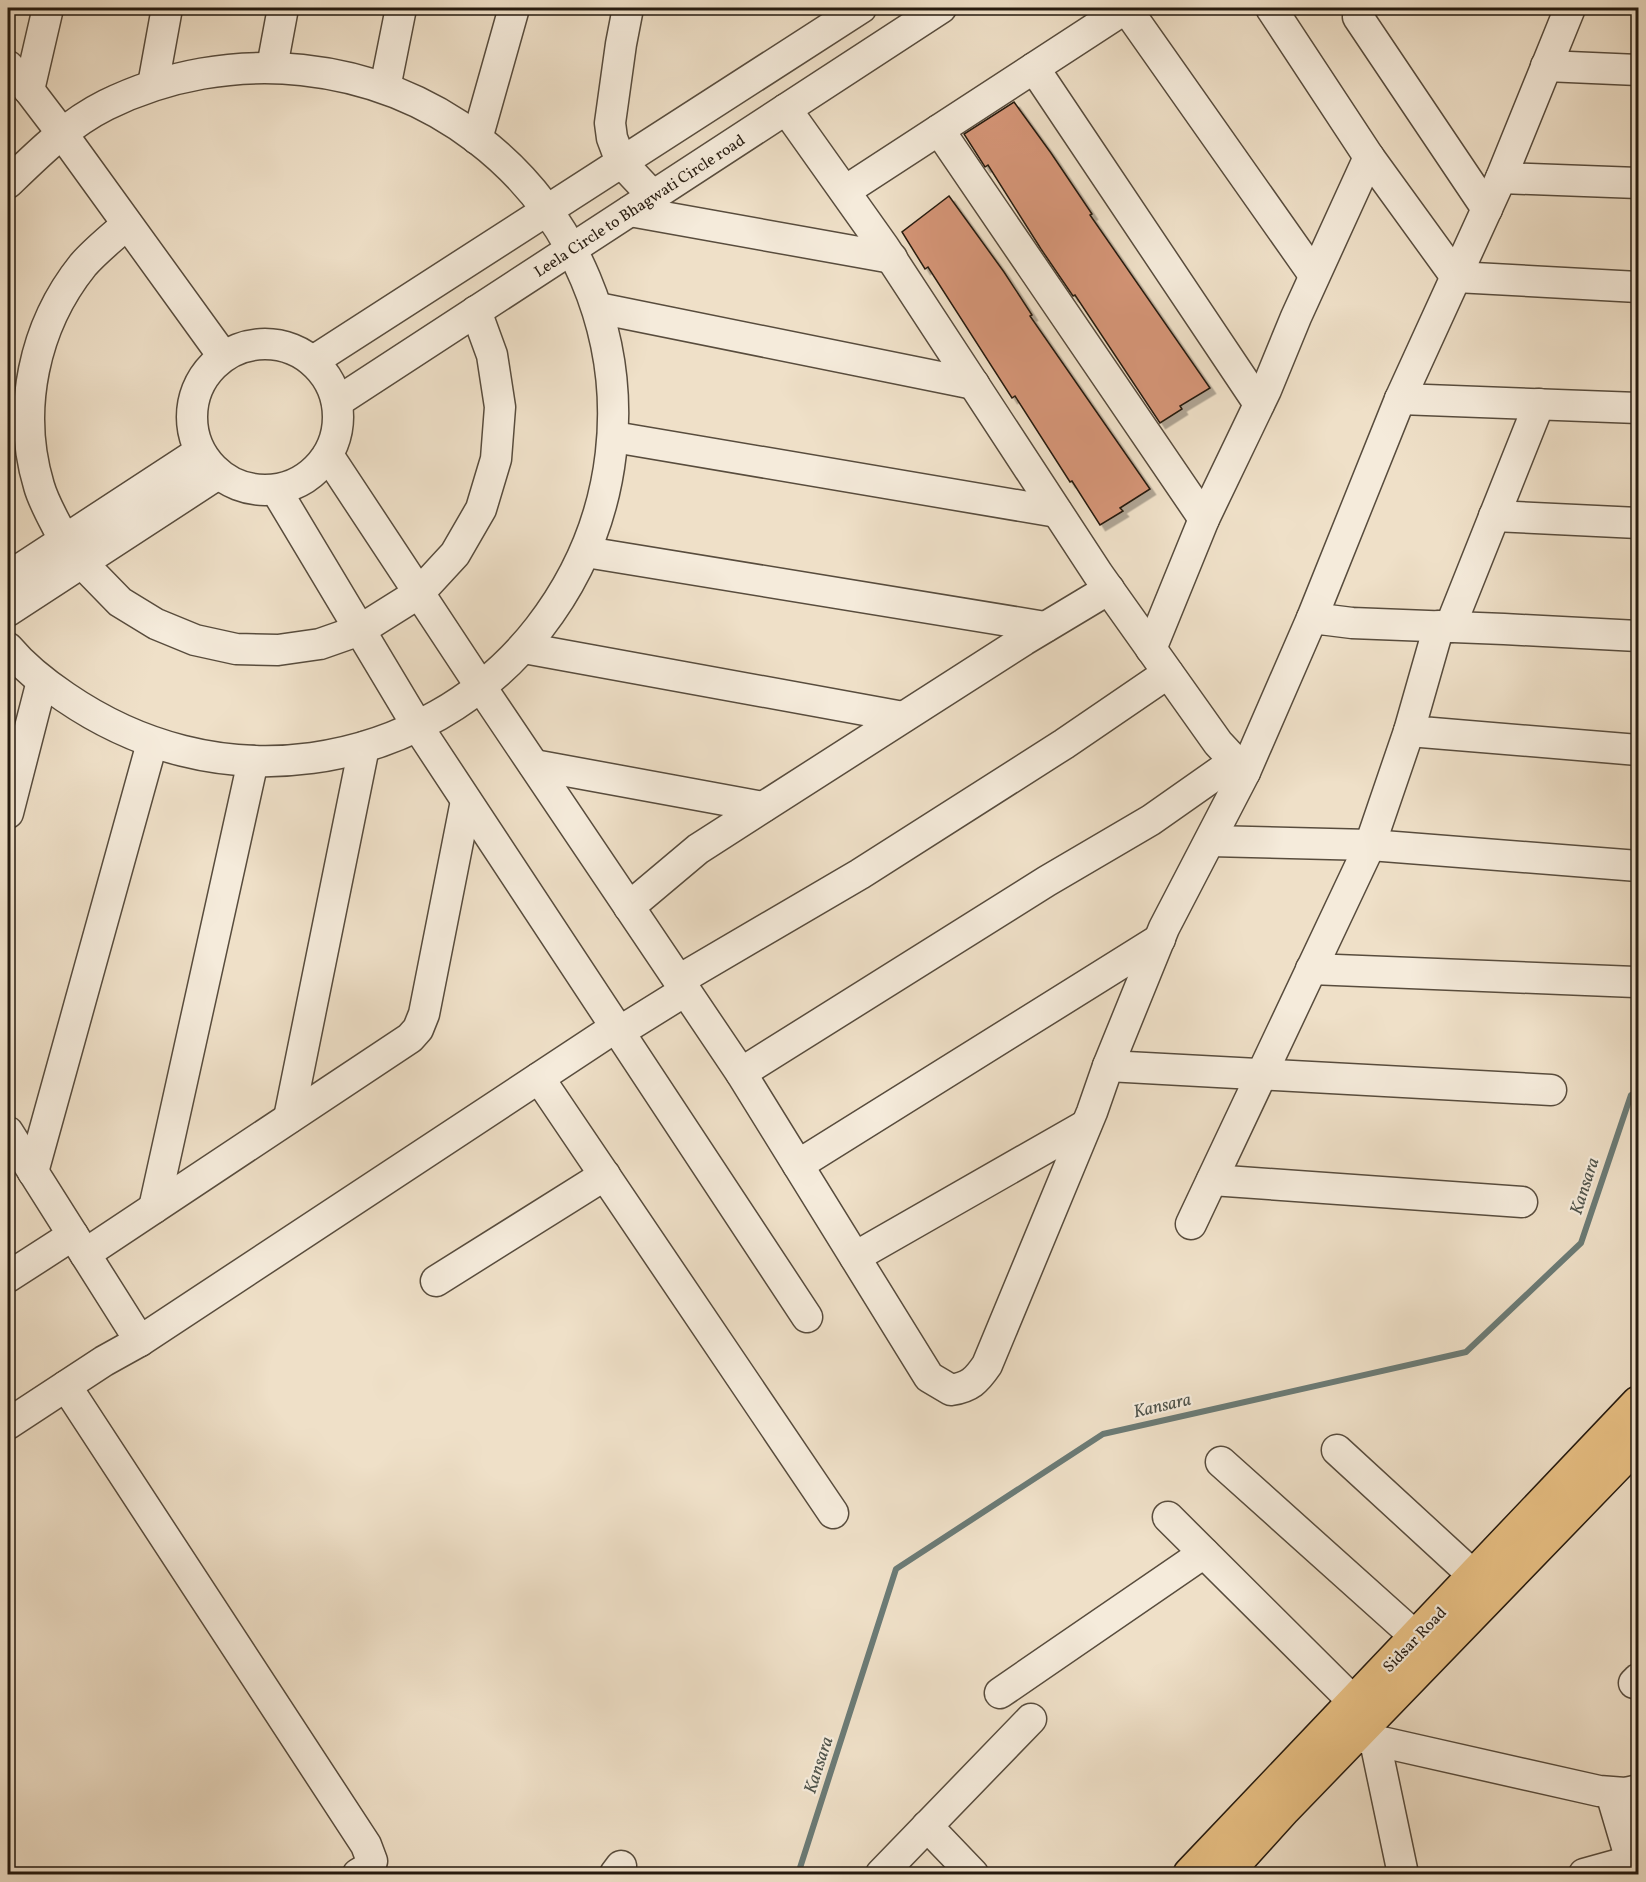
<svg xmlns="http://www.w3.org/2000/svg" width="1646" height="1882" font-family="Vollkorn,serif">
	<defs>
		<filter id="shadow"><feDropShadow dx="5.5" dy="5.5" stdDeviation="0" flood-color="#0004"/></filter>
	</defs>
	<rect width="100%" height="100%" fill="#efe0c8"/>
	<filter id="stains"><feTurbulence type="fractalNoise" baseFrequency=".00333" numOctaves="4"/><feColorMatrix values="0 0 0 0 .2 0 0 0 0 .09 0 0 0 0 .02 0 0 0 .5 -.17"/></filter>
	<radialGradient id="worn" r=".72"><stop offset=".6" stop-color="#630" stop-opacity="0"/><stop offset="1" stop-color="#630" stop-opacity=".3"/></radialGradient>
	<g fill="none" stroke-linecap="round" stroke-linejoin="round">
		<polyline stroke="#6b7b76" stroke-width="6" points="798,1874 896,1569 1103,1434 1466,1352 1581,1243 1631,1095 1638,1091"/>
	</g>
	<g fill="#d59577" stroke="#251a0f" stroke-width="1.5" filter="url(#shadow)">
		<polygon points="1014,102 1051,153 1092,214 1090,215 1210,388 1180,406 1182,409 1160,423 1075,295 1073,296 1041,249 988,165 985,167 964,134"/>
		<polygon points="949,196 1004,272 1032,315 1030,316 1150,489 1120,508 1123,511 1100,525 1072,481 1070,482 1015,396 1012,398 928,267 925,269 902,232"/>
	</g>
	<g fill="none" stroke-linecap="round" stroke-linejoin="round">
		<defs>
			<g id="minor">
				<polyline points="628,8 621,44 610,123 612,138 621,162 653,196"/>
				<polyline points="1271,8 1369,157 1456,277 1638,287"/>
				<polyline points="1358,17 1487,209"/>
				<polyline points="8,66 29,90 61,132 223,356"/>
				<polyline points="1546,66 1638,70"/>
				<polyline points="272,67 283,8"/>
				<polyline points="1034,68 1259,404"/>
				<polyline points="153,85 167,8"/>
				<polyline points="385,88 401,8"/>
				<polyline points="29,90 48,8"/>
				<polyline points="786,109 884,247 1098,574 1218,743 1245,772"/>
				<polyline points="939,130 1204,519"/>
				<polyline points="477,139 514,8"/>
				<polyline points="1501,178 1638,183"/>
				<path d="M8 183C39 153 68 124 106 105 167 75 235 63 302 70 575 99 706 412 539 628 484 699 401 746 312 758 223 770 138 747 65 697 44 683 24 667 8 648"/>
				<polyline points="845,191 1126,8 1314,275"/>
				<polyline points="630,211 892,258"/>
				<polyline points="598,308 974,384"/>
				<circle cx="265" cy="417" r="73"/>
				<polyline points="313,361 861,8"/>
				<polyline points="1400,399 1638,408"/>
				<polyline points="337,402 941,8"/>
				<polyline points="614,437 1057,512"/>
				<path d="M328 455 481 687 741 1073 929 1377 951 1390C970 1387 976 1381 987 1365L1092 1112 1108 1066 1164 928 1245 772 1312 618 1352 623 1504 629 1638 636"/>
				<polyline points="276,490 418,727 807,1317"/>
				<polyline points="1494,516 1638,523"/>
				<path d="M64 540C56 523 44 504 39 486 16 410 34 326 83 265 96 250 113 237 127 224"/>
				<polyline points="586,552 1045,627"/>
				<polyline points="82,563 120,602 156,624 195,640 236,649 278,650 320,644 360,630 419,593 455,554 481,509 496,459 500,407 492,355 476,311"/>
				<polyline points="8,577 199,452"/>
				<polyline points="8,611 218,474"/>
				<polyline points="1312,618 1400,399 1501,178 1570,8"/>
				<polyline points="1439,626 1409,731 1638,750"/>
				<polyline points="1450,627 1539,404"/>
				<polyline points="524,648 903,717"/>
				<polyline points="1151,649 1204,519 1266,390 1296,317 1369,157"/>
				<polyline points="534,765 763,807"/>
				<polyline points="8,813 42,681"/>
				<polyline points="1210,841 1370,845 1638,866"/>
				<polyline points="629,907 698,849 1024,640 1109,589"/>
				<polyline points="1311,969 1635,982"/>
				<polyline points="679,980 860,874 1064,744 1168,673"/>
				<polyline points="619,1032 685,991"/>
				<polyline points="1108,1066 1551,1090"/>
				<polyline points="741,1073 1047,881 1151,820 1235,761"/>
				<polyline points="539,1078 833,1513"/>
				<polyline points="289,1118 364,747"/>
				<polyline points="8,1132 140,1341 616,1027"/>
				<polyline points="798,1165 1160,939"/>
				<polyline points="33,1172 152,743"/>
				<polyline points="1212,1180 1522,1202"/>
				<polyline points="154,1208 253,761"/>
				<polyline points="1191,1224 1370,845 1409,731"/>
				<polyline points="85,1254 410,1038 418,1029 424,1014 466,801"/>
				<polyline points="855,1257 1086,1125"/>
				<polyline points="8,1277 73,1235"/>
				<polyline points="436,1281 605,1175"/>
				<polyline points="66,1386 366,1845 372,1861 370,1867 358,1874"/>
				<polyline points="8,1424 104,1361 140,1341"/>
				<polyline points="1337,1450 1474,1576"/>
				<polyline points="1221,1462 1416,1637"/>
				<polyline points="1168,1517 1354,1702 1372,1717"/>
				<polyline points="1634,1683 1638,1679"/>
				<polyline points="1000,1693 1204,1553"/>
				<polyline points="1355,1736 1599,1791 1625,1793 1638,1790"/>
				<polyline points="1375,1741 1403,1874"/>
				<polyline points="1611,1793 1635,1874"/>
				<polyline points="927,1826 973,1874"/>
				<polyline points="615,1874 621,1866"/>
				<polyline points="881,1874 1031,1719"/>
				<polyline points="1584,1874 1638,1859"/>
			</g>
			<g id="major">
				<polyline points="1190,1874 1638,1403"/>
				<polyline points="1225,1874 1284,1809 1638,1443"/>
			</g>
		</defs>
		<use href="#minor" stroke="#584c3d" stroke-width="33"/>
		<use href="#major" stroke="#251a0f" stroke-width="36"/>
		<use href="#minor" stroke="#f5ebdb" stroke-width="30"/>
		<use href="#major" stroke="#e8c084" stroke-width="33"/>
	</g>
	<g text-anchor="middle" stroke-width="4.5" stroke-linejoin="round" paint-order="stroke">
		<g font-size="16" fill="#251a0f" stroke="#f5ebdb">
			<text transform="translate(639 205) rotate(-33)" y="6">Leela Circle to Bhagwati Circle road</text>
			<text transform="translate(1414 1639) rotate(-46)" y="6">Sidsar Road</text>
		</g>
		<g font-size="18" font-style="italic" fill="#4e534b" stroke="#f5ebdb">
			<text transform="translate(1584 1186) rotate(-72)" y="6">Kansara</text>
			<text transform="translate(1162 1405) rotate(-13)" y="6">Kansara</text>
			<text transform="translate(818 1765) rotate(-72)" y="6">Kansara</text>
		</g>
	</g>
	<rect width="1646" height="1882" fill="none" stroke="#efe0c8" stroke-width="30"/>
	<rect x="9" y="9" width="1628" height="1864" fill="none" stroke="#251a0f" stroke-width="3"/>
	<rect x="15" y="15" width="1616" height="1852" fill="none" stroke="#251a0f" stroke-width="1.5"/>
	<rect width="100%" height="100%" filter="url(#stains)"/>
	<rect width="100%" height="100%" fill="url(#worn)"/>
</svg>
